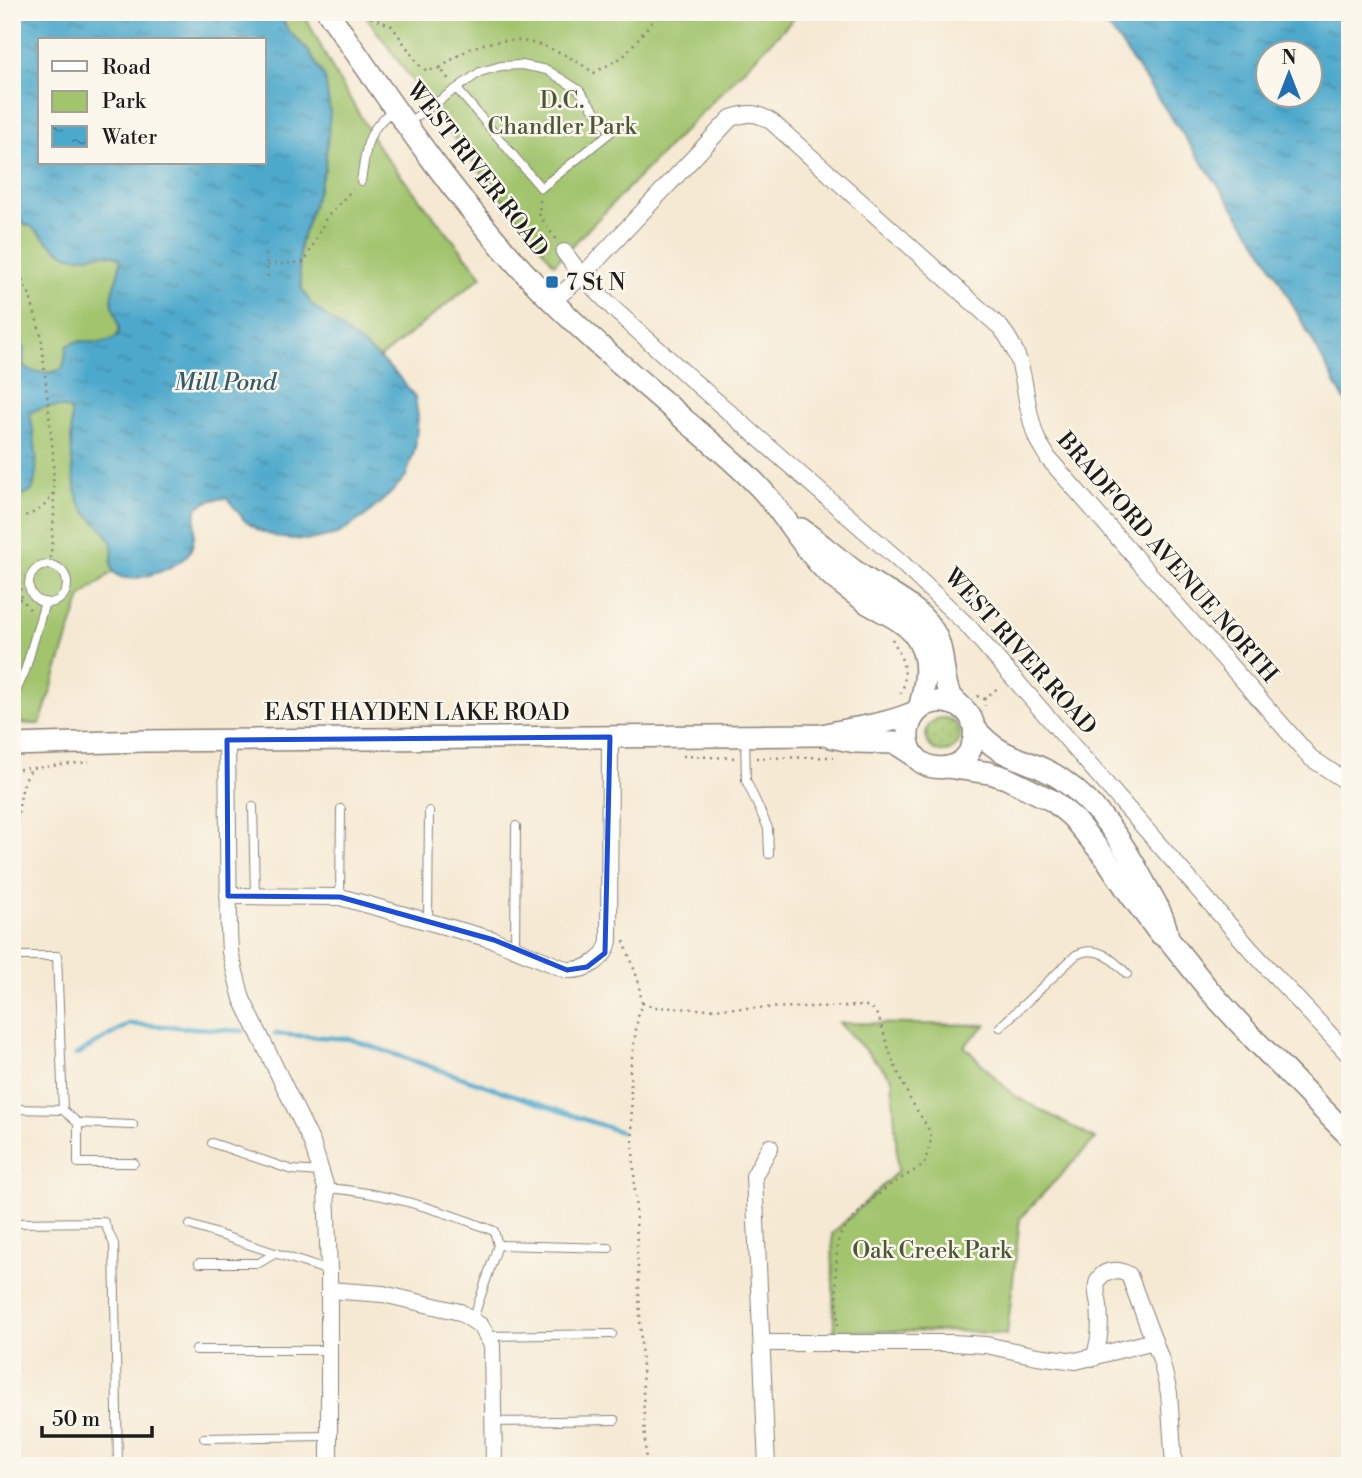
<svg xmlns="http://www.w3.org/2000/svg" width="1362" height="1478" font-family="'Libre Bodoni',serif">
	<defs>
		<pattern id="garden-dots" width="8" height="8" patternUnits="userSpaceOnUse" patternTransform="scale(1.75)"><rect width="8" height="8" fill="#a1c46d"/><path d="M2 2h.1M6 6h.1" fill="none" stroke="#8aa85e" stroke-width="1.8" stroke-linecap="round"/></pattern>
		<pattern id="water-ripples" width="26" height="14" patternUnits="userSpaceOnUse" patternTransform="scale(1.75)"><rect width="26" height="14" fill="#4da9cc"/><path d="M2 4q2-2 4 0t4 0M15 11q2-2 4 0t4 0" fill="none" stroke="#3f89a5"/></pattern>
	</defs>
	<rect width="100%" height="100%" fill="#fbf7ec"/>
	<filter id="ink" filterUnits="userSpaceOnUse"><feTurbulence type="fractalNoise" baseFrequency=".0143" numOctaves="2"/><feDisplacementMap in="SourceGraphic" scale="14" xChannelSelector="R" yChannelSelector="G"/><feConvolveMatrix kernelMatrix="1 2 1 2 8 2 1 2 1" color-interpolation-filters="sRGB"/></filter>
	<filter id="wash" filterUnits="userSpaceOnUse"><feTurbulence type="fractalNoise" baseFrequency=".00686" numOctaves="4" result="noise"/><feDisplacementMap in="SourceGraphic" scale="28" xChannelSelector="R" yChannelSelector="G"/><feGaussianBlur stdDeviation="1.57" result="paint"/><feColorMatrix in="noise" values="0 0 0 0 0 0 0 0 0 0 0 0 0 0 0 0 0 1.4 0 .05"/><feComposite in="paint" operator="in"/></filter>
	<g filter="url(#wash)">
		<rect width="100%" height="100%" fill="#f5e9d3"/>
		<g fill="#a1c46d" stroke="#5e7044" stroke-width="2" fill-rule="evenodd">
			<path d="M12 12H303L334 72 381 151 482 276 81 597 40 724 12 723ZM40 40H264V163H40Z"/>
			<polygon points="363,12 800,12 554,264 448,130"/>
			<polygon points="839,1023 986,1025 964,1046 1013,1095 1095,1139 1020,1218 1007,1335 966,1331 834,1332 832,1234 898,1171 892,1078"/>
		</g>
		<circle fill="url(#garden-dots)" stroke="#5e7044" stroke-width="2" cx="943" cy="735" r="17"/>
		<g fill="url(#water-ripples)" stroke="#346274" stroke-width="2" fill-rule="evenodd">
			<path d="M12 12H278L288 30 308 50 325 78 330 112 325 168 300 245 299 270 302 289 312 305 379 358 400 378 415 397 418 417 415 449 406 476 390 494 365 516 338 534 309 540 281 538 260 531 245 521 227 498C215 499 205 500 196 509 195 521 196 541 190 551 182 567 132 586 117 575 106 567 115 555 112 545 107 528 91 521 82 507 70 489 71 433 71 411 62 405 39 406 30 413 34 438 41 466 32 491L12 499V316L24 348 23 366C32 374 53 374 63 368L67 346C84 335 92 347 108 341 131 334 111 316 112 295 113 283 122 270 120 259 106 247 87 261 70 256 55 251 42 235 29 225L26 226C8 208 13 185 16 162L12 157ZM40 40H264V163H40Z"/>
			<path d="M1084 12H1350V410L1264 252 1111 30ZM1268 52H1310V94H1268Z"/>
		</g>
		<g fill="none" stroke-linecap="round" stroke-linejoin="round">
			<g stroke="#4da9cc" stroke-width="4.5">
				<polyline points="275,1034 350,1039 621,1132"/>
				<polyline points="76,1055 129,1024 243,1031"/>
			</g>
		</g>
	</g>
	<g filter="url(#ink)">
		<g fill="none" stroke-linecap="round" stroke-linejoin="round">
			<defs>
				<g id="lane">
					<polyline points="406,124 480,72 501,66 522,65 547,70 579,90 611,132 541,188 457,89"/>
					<path d="M361 181C367 147 364 133 393 110"/>
					<circle cx="48" cy="584" r="19"/>
					<polyline points="12,700 25,671 45,602"/>
					<polyline points="745,736 746,780 768,828 769,854"/>
					<polyline points="253,807 255,896"/>
					<polyline points="340,897 341,809"/>
					<polyline points="428,920 429,811"/>
					<polyline points="515,948 516,826"/>
					<polyline points="12,956 57,956 63,1110 12,1109"/>
					<path d="M1000 1027 1076 955C1097 944 1113 959 1127 974"/>
					<polyline points="63,1110 78,1123 78,1163 134,1163"/>
					<polyline points="78,1123 133,1125"/>
					<polyline points="212,1143 292,1170 320,1172"/>
					<path d="M326 1188C383 1192 442 1210 494 1231L498 1245"/>
					<polyline points="12,1223 104,1222 114,1244 118,1466"/>
					<polyline points="190,1225 329,1271"/>
					<polyline points="199,1263 259,1263 276,1253"/>
					<polyline points="473,1319 498,1245 609,1248"/>
					<polyline points="486,1336 612,1334"/>
					<polyline points="196,1350 328,1350"/>
					<polyline points="493,1422 615,1420"/>
					<polyline points="204,1438 329,1436"/>
				</g>
				<g id="street">
					<polyline points="564,252 582,276 617,312 691,379 903,564 968,626 1252,951 1350,1056"/>
					<path d="M553 301 582 276 731 118C748 112 757 112 772 122L1001 328C1030 364 1021 399 1037 439 1040 445 1045 452 1048 458L1311 758 1350 784"/>
					<polyline points="227,740 229,932 230,952 242,999 312,1143 326,1188 329,1271 329,1466"/>
					<path d="M228 896 340 897 494 940 567 970C586 971 606 960 609 940L610 737"/>
					<polyline points="329,1290 383,1294 460,1312 481,1326 492,1345 494,1466"/>
					<polyline points="762,1343 952,1343 986,1345 1037,1356 1076,1361 1154,1341"/>
					<path d="M1094 1358C1100 1341 1101 1325 1099 1307 1099 1300 1095 1291 1097 1284 1100 1269 1118 1268 1129 1275L1161 1360 1169 1393 1174 1466"/>
					<polyline points="767,1466 754,1176 770,1147"/>
				</g>
				<g id="secondary">
					<path d="M328 12C393 107 458 203 537 286 584 334 636 377 686 421 712 443 738 464 761 489 784 514 800 543 823 568 837 582 853 593 869 604 884 613 901 619 913 633 932 657 926 682 919 709"/>
					<path d="M801 529C820 543 837 558 856 572 881 591 913 601 932 629 945 648 941 669 948 690 952 702 966 707 971 718 980 736 970 761 952 766 942 769 929 768 921 762 897 744 908 705 937 702 946 701 954 704 962 708"/>
					<path d="M974 727C1003 763 1028 756 1061 779 1099 805 1124 844 1145 884 1155 902 1165 917 1168 938"/>
					<polyline points="831,737 855,742 895,743 915,756"/>
					<path d="M12 745 144 741 822 735C855 727 887 725 917 711"/>
					<polyline points="948,767 990,773 1006,778 1053,801 1072,817 1105,857 1127,890 1159,933 1169,940 1209,990 1254,1039 1350,1137"/>
				</g>
			</defs>
			<use href="#lane" stroke="#888278" stroke-width="10"/>
			<use href="#street" stroke="#888278" stroke-width="18"/>
			<use href="#secondary" stroke="#888278" stroke-width="24"/>
			<g stroke="#888278" stroke-width="2.5" stroke-dasharray="2 5" stroke-linecap="butt">
				<polyline points="358,12 392,26 419,65 427,71 440,68 450,81"/>
				<path d="M440 68C450 61 461 53 472 48 517 30 558 47 594 73L624 56 660 12"/>
				<polyline points="540,200 539,214 556,240"/>
				<polyline points="266,254 268,278"/>
				<polyline points="12,262 29,293 41,335 53,453 54,516 50,565"/>
				<polyline points="267,265 305,262 326,218 353,189"/>
				<path d="M12 520C29 515 45 511 53 493"/>
				<polyline points="12,571 22,571 19,580 22,599"/>
				<polyline points="12,600 22,599 31,611"/>
				<path d="M892 639C903 658 911 679 898 698"/>
				<polyline points="977,696 984,699 985,706"/>
				<polyline points="984,699 1000,686"/>
				<polyline points="683,756 736,758"/>
				<polyline points="756,758 834,757"/>
				<polyline points="12,770 89,762"/>
				<path d="M12 840C20 820 18 784 31 770"/>
				<polyline points="624,941 638,980 642,1003 638,1016 630,1071 646,1466"/>
				<polyline points="642,1003 653,1007 695,1009 866,1006 873,1009 879,1018 892,1059 910,1099 928,1128 931,1140 924,1165 887,1187 865,1206 844,1229 839,1237 837,1246 836,1272 838,1329"/>
			</g>
			<use href="#lane" stroke="#fff" stroke-width="8"/>
			<use href="#street" stroke="#fff" stroke-width="16"/>
			<use href="#secondary" stroke="#fff" stroke-width="21"/>
		</g>
	</g>
	<path fill="none" stroke="#1d4ed8" stroke-width="5" stroke-linejoin="round" d="M610 737 605 953 587 967 567 970 494 940 340 897 228 896 227 740Z"/>
	<rect fill="#1f6fb2" stroke="#fbf7ec" stroke-width="2.5" x="545" y="275" width="14" height="14" rx="3.5"/>
	<g text-anchor="middle" stroke-width="5" stroke-linejoin="round" paint-order="stroke">
		<g font-size="23" fill="#4b5738" stroke="#fbf7ec">
			<text x="562" y="108">D.C.<tspan x="562" dy="26">Chandler Park</tspan></text>
			<text x="932" y="1258">Oak Creek Park</text>
		</g>
		<g font-size="23" fill="#1c1c1c" stroke="#fbf7ec">
			<text transform="translate(478 169) rotate(52)" y="8">WEST RIVER ROAD</text>
			<text transform="translate(1168 557) rotate(49)" y="8">BRADFORD AVENUE NORTH</text>
			<text transform="translate(1021 651) rotate(48)" y="8">WEST RIVER ROAD</text>
			<text x="417" y="720">EAST HAYDEN LAKE ROAD</text>
		</g>
		<g font-size="23" fill="#1c1c1c" stroke="#fbf7ec" text-anchor="start">
			<text x="566" y="290">7 St N</text>
		</g>
		<g font-size="24" font-style="italic" fill="#325b6b" stroke="#fbf7ec">
			<text x="225" y="390">Mill Pond</text>
		</g>
	</g>
	<rect width="1362" height="1478" fill="none" stroke="#fbf7ec" stroke-width="42"/>
	<rect x="38" y="38" width="228" height="126" fill="#fbf7ec" stroke="#a29f99" stroke-width="2"/>
	<rect x="52" y="61" width="35" height="10" fill="#ffffff" stroke="#a29f99" stroke-width="2"/>
	<text x="102" y="74" font-size="21" fill="#1c1c1c">Road</text>
	<rect x="52" y="91" width="35" height="21" fill="#a1c46d" stroke="#a29f99" stroke-width="2"/>
	<text x="102" y="108" font-size="21" fill="#1c1c1c">Park</text>
	<rect x="52" y="126" width="35" height="21" fill="url(#water-ripples)" stroke="#a29f99" stroke-width="2"/>
	<text x="102" y="144" font-size="21" fill="#1c1c1c">Water</text>
	<g transform="translate(1289 74)"><circle r="33" fill="#fbf7ec" stroke="#a29f99" stroke-width="2"/>
	<path d="M0-5L12 26L0 18L-12 26Z" fill="#1f6fb2"/>
	<text y="-10" font-size="19" font-weight="bold" text-anchor="middle" fill="#1c1c1c">N</text>
	</g>
	<path d="M42 1426v10h110v-10" fill="none" stroke="#1c1c1c" stroke-width="3.5"/>
	<text x="52" y="1426" font-size="21" fill="#1c1c1c" stroke="#fbf7ec" stroke-width="5" paint-order="stroke">50 m</text>
</svg>
